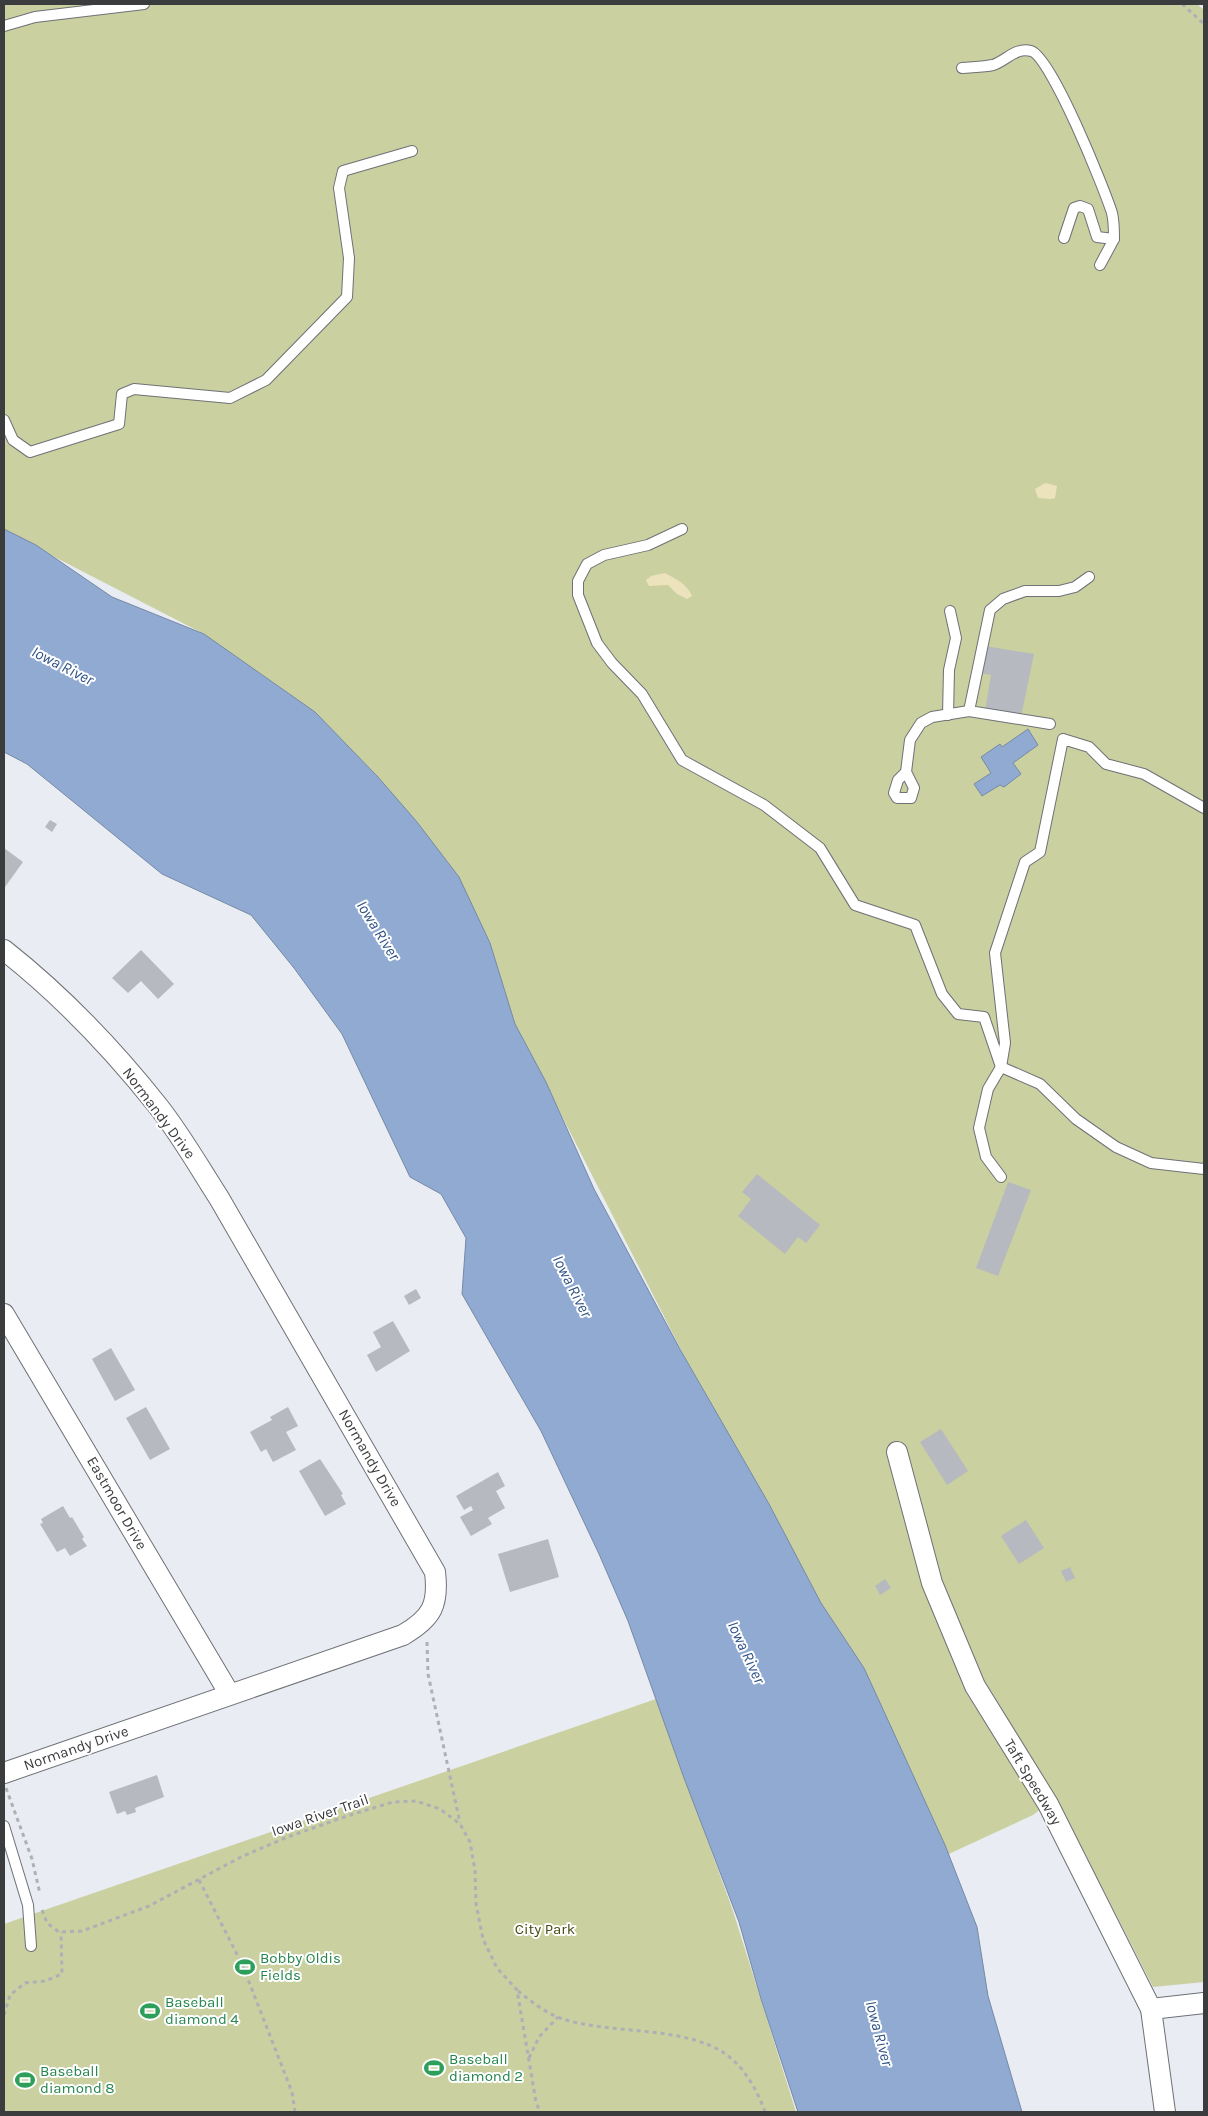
<svg xmlns="http://www.w3.org/2000/svg" width="1208" height="2116" font-family="Karla,sans-serif">
	<rect width="100%" height="100%" fill="#e9ecf2"/>
	<g fill="#cad0a0">
		<polygon points="4,4 1197,4 1204,10 1204,1982 1153,1987 1056,1797 1033,1815 940,1858 515,1024 204,634 4,531"/>
		<polygon points="656,1699 733,1911 796,2112 4,2112 4,1924"/>
	</g>
	<g fill="#ece3bd">
		<polygon points="1045,483 1057,486 1055,498 1051,499 1038,498 1035,489"/>
		<path d="M665 573C676 579 687 584 692 596L687 599 677 594 668 585 649 586 646 580 651 576Z"/>
	</g>
	<g fill="#90aad2" stroke="#7689a6">
		<polygon points="4,529 36,545 112,597 204,634 315,712 378,777 417,822 459,877 490,943 515,1024 546,1082 594,1189 681,1351 769,1504 821,1603 864,1668 892,1729 945,1845 977,1927 988,1996 1022,2112 798,2112 761,1999 739,1922 684,1778 628,1621 599,1554 541,1431 462,1294 466,1238 441,1194 410,1177 342,1034 294,968 251,915 162,874 27,764 4,752"/>
		<polygon points="1028,729 1038,745 1013,763 1021,774 1004,787 1000,785 982,796 974,784 991,773 981,757 1000,744 1002,747"/>
	</g>
	<g fill="#b6b9bf">
		<polygon points="985,646 1034,654 1021,717 985,711 991,675 980,673"/>
		<polygon points="50,820 57,824 52,832 45,827"/>
		<polygon points="4,848 23,862 5,887 4,885"/>
		<polygon points="141,950 174,984 158,999 141,981 128,993 112,978"/>
		<polygon points="757,1174 820,1225 806,1243 798,1237 785,1254 738,1216 751,1199 742,1192"/>
		<polygon points="1008,1182 1031,1190 998,1276 976,1268"/>
		<polygon points="416,1289 421,1298 409,1305 404,1296"/>
		<polygon points="393,1321 410,1351 376,1372 367,1355 381,1347 373,1332"/>
		<polygon points="111,1348 135,1390 115,1401 92,1359"/>
		<polygon points="146,1407 170,1449 150,1460 126,1418"/>
		<polygon points="288,1407 298,1426 286,1432 296,1450 273,1462 266,1449 261,1452 250,1432 272,1420 270,1417"/>
		<polygon points="941,1429 968,1471 947,1485 920,1442"/>
		<polygon points="320,1459 343,1494 341,1495 346,1504 325,1516 299,1471"/>
		<polygon points="498,1472 505,1486 496,1491 505,1508 488,1518 492,1524 471,1536 460,1517 473,1510 471,1506 464,1510 456,1496"/>
		<polygon points="63,1506 70,1518 72,1517 84,1537 82,1539 87,1546 70,1556 65,1548 57,1552 40,1524 43,1523 41,1519"/>
		<polygon points="1026,1520 1044,1548 1019,1564 1001,1536"/>
		<polygon points="548,1539 559,1577 510,1592 498,1554"/>
		<polygon points="1070,1567 1075,1578 1066,1582 1061,1571"/>
		<polygon points="885,1579 891,1588 880,1595 875,1586"/>
		<polygon points="157,1775 164,1797 135,1808 136,1812 127,1815 125,1811 117,1814 109,1792"/>
	</g>
	<g fill="none" stroke-linecap="round" stroke-linejoin="round">
		<defs>
			<g id="lane">
				<polyline points="4,26 35,17 144,4"/>
				<path d="M962 68C972 67 983 67 993 65 1006 61 1015 47 1031 51 1051 56 1104 188 1112 213 1114 221 1114 231 1114 239"/>
				<polyline points="1064,238 1074,208 1080,206 1088,209 1097,237 1114,239 1100,265"/>
				<polyline points="4,420 13,440 30,452 119,424 122,394 134,389 230,398 266,380 347,297 349,258 339,188 343,171 412,151"/>
				<polyline points="682,529 648,545 604,555 587,564 578,581 578,595 597,643 612,663 642,694 682,760 764,805 820,848 855,905 915,925 942,994 958,1014 984,1017 1001,1067 1040,1084 1076,1119 1116,1147 1151,1163 1204,1169"/>
				<polyline points="948,715 949,670 956,638 950,611"/>
				<polyline points="1050,724 969,711 990,610 1003,599 1025,591 1059,591 1075,587 1089,577"/>
				<polyline points="906,772 898,780 894,793 897,798 911,798 914,788 906,772 910,740 921,723 932,717 969,711"/>
				<polyline points="1001,1177 986,1157 979,1128 988,1089 1001,1067 1005,1043 995,953 1025,862 1040,852 1063,739 1089,747 1106,764 1144,774 1204,808"/>
				<polyline points="4,1826 28,1905 31,1946"/>
			</g>
			<g id="street">
				<path d="M4 950C61 995 112 1048 158 1106 181 1135 199 1167 219 1198L435 1572C439 1605 432 1618 403 1635L4 1773"/>
				<polyline points="4,1314 229,1693"/>
				<polyline points="897,1452 932,1583 975,1686 1048,1804 1151,2009 1165,2112"/>
				<polyline points="1151,2009 1204,2003"/>
			</g>
		</defs>
		<use href="#lane" stroke="#6e7176" stroke-width="12"/>
		<use href="#street" stroke="#6e7176" stroke-width="22"/>
		<g stroke="#adb0b5" stroke-width="3" stroke-dasharray="4 4" stroke-linecap="butt">
			<polyline points="1182,4 1204,24"/>
			<polyline points="427,1642 428,1674 460,1823"/>
			<polyline points="6,1788 32,1859 40,1894"/>
			<polyline points="199,1880 242,1964 292,2092 295,2112"/>
			<polyline points="42,1910 47,1923 59,1932 82,1931 149,1906 241,1857 285,1838 347,1816 393,1802 416,1801 440,1809 460,1824 470,1842 475,1870 476,1904 483,1939 497,1968 517,1990 536,2102 540,2112"/>
			<path d="M518 1991C531 2001 544 2012 560 2018 609 2035 682 2025 724 2053 744 2066 757 2090 765 2112"/>
			<polyline points="4,2015 10,1995 25,1983 45,1981 62,1974 61,1932"/>
			<polyline points="529,2058 539,2037 558,2017"/>
		</g>
		<use href="#lane" stroke="#fff" stroke-width="10"/>
		<use href="#street" stroke="#fff" stroke-width="20"/>
	</g>
	<defs>
		<symbol id="stadium-bare" viewBox="-9 -9 18 18"><path d="M0-5a6.5 5 0 1 0 0 10a6.5 5 0 1 0 0-10ZM-3.5-1.8h7v3.6h-7Z" fill="#2e9e5b" stroke="#fff" stroke-width="2.5" paint-order="stroke"/></symbol>
	</defs>
	<g fill-rule="evenodd">
		<use href="#stadium-bare" x="231" y="1953" width="28" height="28"/>
		<use href="#stadium-bare" x="136" y="1997" width="28" height="28"/>
		<use href="#stadium-bare" x="420" y="2054" width="28" height="28"/>
		<use href="#stadium-bare" x="11" y="2066" width="28" height="28"/>
	</g>
	<g text-anchor="middle" stroke-width="4" stroke-linejoin="round" paint-order="stroke">
		<g font-size="15" fill="#3a3c3e" stroke="#fff">
			<text transform="translate(159 1113) rotate(53)" y="5">Normandy Drive</text>
			<text transform="translate(370 1458) rotate(60)" y="5">Normandy Drive</text>
			<text transform="translate(117 1503) rotate(60)" y="5">Eastmoor Drive</text>
			<text transform="translate(76 1748) rotate(-19)" y="5">Normandy Drive</text>
			<text transform="translate(1033 1782) rotate(59)" y="5">Taft Speedway</text>
			<text transform="translate(320 1815) rotate(-19)" y="5">Iowa River Trail</text>
		</g>
		<g font-size="15" fill="#464a12" stroke="#fff">
			<text x="545" y="1934">City Park</text>
		</g>
		<g font-size="15" fill="#27864d" stroke="#fff" text-anchor="start">
			<text x="260" y="1963">Bobby Oldis<tspan x="260" dy="17">Fields</tspan></text>
			<text x="165" y="2007">Baseball<tspan x="165" dy="17">diamond 4</tspan></text>
			<text x="449" y="2064">Baseball<tspan x="449" dy="17">diamond 2</tspan></text>
			<text x="40" y="2076">Baseball<tspan x="40" dy="17">diamond 8</tspan></text>
		</g>
		<g font-size="16" font-style="italic" fill="#305286" stroke="#fff">
			<text transform="translate(63 665) rotate(27)" y="6">Iowa River</text>
			<text transform="translate(379 930) rotate(58)" y="6">Iowa River</text>
			<text transform="translate(573 1286) rotate(63)" y="6">Iowa River</text>
			<text transform="translate(747 1652) rotate(65)" y="6">Iowa River</text>
			<text transform="translate(880 2033) rotate(75)" y="6">Iowa River</text>
		</g>
	</g>
	<rect width="1208" height="2116" fill="none" stroke="#3a3c3e" stroke-width="10"/>
</svg>
